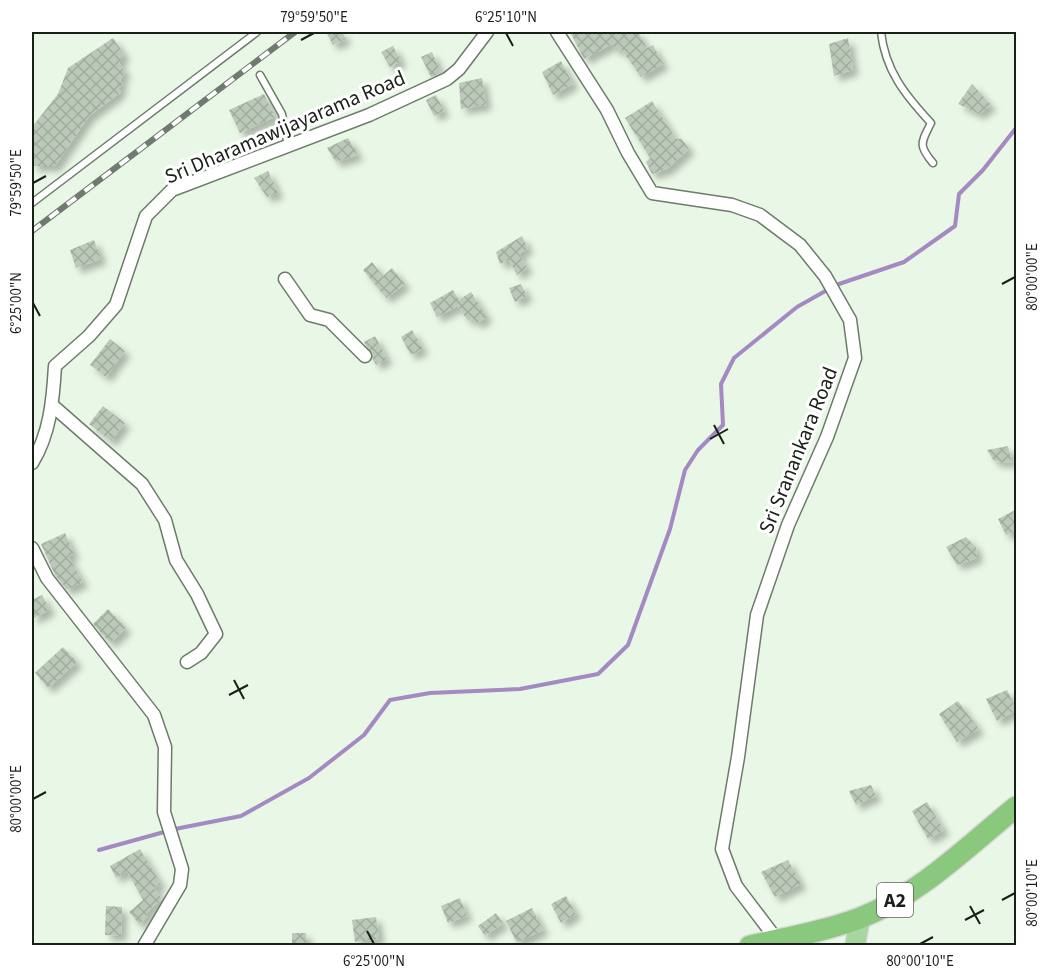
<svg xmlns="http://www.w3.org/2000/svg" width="1048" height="977" font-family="'Source Sans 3',sans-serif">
	<defs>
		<pattern id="building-cross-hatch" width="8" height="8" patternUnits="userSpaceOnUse" patternTransform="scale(1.5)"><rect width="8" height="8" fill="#bbc9b9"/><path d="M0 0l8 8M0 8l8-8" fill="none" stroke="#a0ac9e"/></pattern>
		<filter id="shadow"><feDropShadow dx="5.5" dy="5.5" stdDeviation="3" flood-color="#0004"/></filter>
	</defs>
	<rect width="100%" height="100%" fill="#e9f7e6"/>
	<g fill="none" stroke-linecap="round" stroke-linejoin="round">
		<polyline stroke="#a589c2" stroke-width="4" points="99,850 175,829 241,816 309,778 364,735 390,700 430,693 520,689 598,674 628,645 670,529 685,470 698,450 723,425 721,384 734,358 797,307 836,285 904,262 955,226 959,194 983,170 1016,128"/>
	</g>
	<g fill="url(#building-cross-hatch)" filter="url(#shadow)">
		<polygon points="326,32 342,32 346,39 333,45"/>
		<polygon points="570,32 638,32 647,48 653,45 663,64 641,77 621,49 616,51 612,44 584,59"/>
		<polygon points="113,38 124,54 119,63 125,72 120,80 123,85 118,88 121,92 89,116 55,166 32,166 32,127 58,94 68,68"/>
		<polygon points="848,38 853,70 834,76 829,44"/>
		<polygon points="393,46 401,61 390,67 381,52"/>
		<polygon points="432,52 441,73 431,77 421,57"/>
		<polygon points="561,61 573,84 553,95 542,72"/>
		<polygon points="482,78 486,105 461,109 459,83"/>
		<polygon points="972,84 991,105 979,114 958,104"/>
		<polygon points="264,94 275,117 240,133 229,110"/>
		<polygon points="436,95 444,111 434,116 426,100"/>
		<polygon points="652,101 676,139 682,139 689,149 667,169 652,174 646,162 650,158 625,118"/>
		<polygon points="348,138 358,155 336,162 327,148"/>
		<polygon points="268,171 278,193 267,197 254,178"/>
		<polygon points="522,236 528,248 519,254 527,268 517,275 509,260 500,264 496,252"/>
		<polygon points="94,240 101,259 76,268 70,250"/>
		<polygon points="372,262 383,276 392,268 405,284 386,298 363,270"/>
		<polygon points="521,284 527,296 515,302 509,288"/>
		<polygon points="453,290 459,300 471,292 487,317 476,324 473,318 468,321 458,306 437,317 430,303"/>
		<polygon points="412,330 423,349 411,355 401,337"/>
		<polygon points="375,336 387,359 376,365 364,342"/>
		<polygon points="110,339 125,351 106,377 90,365"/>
		<polygon points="103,406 125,423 111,441 89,424"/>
		<polygon points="1008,446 1012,463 994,461 987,450"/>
		<polygon points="1017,509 1017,531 1006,535 998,519"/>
		<polygon points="65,533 74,554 68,556 83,582 67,590 55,575 41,544"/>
		<polygon points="966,537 976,547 977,558 957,565 946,547"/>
		<polygon points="42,595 50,610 32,619 32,600"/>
		<polygon points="108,609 126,628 110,643 93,624"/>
		<polygon points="63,647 77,662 48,688 35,673"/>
		<polygon points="1007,690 1017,710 997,721 986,699"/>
		<polygon points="958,701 979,729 957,742 939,714"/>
		<polygon points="871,785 876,796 856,805 849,791"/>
		<polygon points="927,802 944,830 928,839 912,811"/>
		<polygon points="140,849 161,884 154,888 162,899 146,913 148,916 139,924 129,912 143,900 127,871 116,878 110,866"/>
		<polygon points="788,860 801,884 775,897 761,872"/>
		<polygon points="566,896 576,914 561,923 551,904"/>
		<polygon points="460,898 467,916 448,923 441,906"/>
		<polygon points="106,906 122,907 121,936 105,935"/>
		<polygon points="532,908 543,930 517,943 506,921"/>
		<polygon points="496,913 503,923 485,936 478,926"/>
		<polygon points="376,917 379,939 355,942 352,920"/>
		<rect x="292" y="933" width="14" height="12"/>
	</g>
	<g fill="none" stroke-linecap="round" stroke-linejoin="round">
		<defs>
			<g id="service">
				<path d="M881 32C885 70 905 95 931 123 921 143 918 145 933 163"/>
				<polyline points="260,75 282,114 288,146"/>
				<polyline points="32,203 257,32"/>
			</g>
			<g id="minor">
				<polyline points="557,32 607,110 628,153 652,193 732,205 760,215 800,245 825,276 850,320 855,358 827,437 788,525 757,615 738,757 722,849 736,886 777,940"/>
				<polyline points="285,279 310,315 329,320 365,356"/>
				<polyline points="53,406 142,484 165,520 176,560 197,594 216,634 201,653 187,662"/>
				<path d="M32 463C50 434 53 400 55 366L89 336 116 305 146 216 172 190 369 115 447 79 459 69 487 32"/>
				<polyline points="32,548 47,578 154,715 165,747 164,812 182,869 180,885 144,946"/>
			</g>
			<polyline id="primary" points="855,946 860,918"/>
			<path id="trunk" d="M750 946C787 938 825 931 860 918 919 895 968 846 1016 807"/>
		</defs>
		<use href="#service" stroke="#6e7b6c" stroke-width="9"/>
		<use href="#minor" stroke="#6e7b6c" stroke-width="15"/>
		<use href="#primary" stroke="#dadbda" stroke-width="22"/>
		<use href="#trunk" stroke="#dadbda" stroke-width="24"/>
		<use href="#service" stroke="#fff" stroke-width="6"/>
		<use href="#minor" stroke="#fff" stroke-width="12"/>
		<use href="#primary" stroke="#a7d69e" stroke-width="20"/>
		<use href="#trunk" stroke="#8ac87e" stroke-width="21"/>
		<defs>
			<polyline id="rail" points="32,231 295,32"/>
		</defs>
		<use href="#rail" stroke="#717a70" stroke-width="6"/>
		<use href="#rail" stroke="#fff" stroke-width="4" stroke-dasharray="11" stroke-linecap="butt"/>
	</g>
	<path fill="none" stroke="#1a1f19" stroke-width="2" d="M506 33 513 46M301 40 314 33M33 183 46 176M1002 284 1015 277M33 303 40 316M714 425 724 444M710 439 728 429M234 680 244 699M229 695 248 685M33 799 46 792M1002 900 1015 893M970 906 980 924M965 920 984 910M367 931 374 944M920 944 933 937"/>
	<g text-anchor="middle" stroke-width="6" stroke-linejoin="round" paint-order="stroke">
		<rect fill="#fff" stroke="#5f625e" stroke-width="1.5" x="877" y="883" width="36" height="34" rx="4.5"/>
		<g font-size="20" font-weight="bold" fill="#1a1f19">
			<text x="895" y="907">A2</text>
		</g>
		<g font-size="21" fill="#1a1f19" stroke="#fff">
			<text transform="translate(285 127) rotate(-23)" y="7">Sri Dharamawijayarama Road</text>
			<text transform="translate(798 450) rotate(-68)" y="7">Sri Sranankara Road</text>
		</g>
	</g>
	<rect width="1048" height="977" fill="none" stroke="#ffffff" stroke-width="66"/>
	<rect x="33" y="33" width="982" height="911" fill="none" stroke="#1a1f19" stroke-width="2"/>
	<g font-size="15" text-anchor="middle" fill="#1a1f19">
		<text x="314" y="22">79°59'50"E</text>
		<text x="506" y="22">6°25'10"N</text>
		<text transform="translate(16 183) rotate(-90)" y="5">79°59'50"E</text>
		<text transform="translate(1032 277) rotate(-90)" y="5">80°00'00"E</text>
		<text transform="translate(16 303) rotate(-90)" y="5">6°25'00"N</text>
		<text transform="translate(16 799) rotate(-90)" y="5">80°00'00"E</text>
		<text transform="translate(1032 893) rotate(-90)" y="5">80°00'10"E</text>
		<text x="374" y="966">6°25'00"N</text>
		<text x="920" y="966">80°00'10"E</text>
	</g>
</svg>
